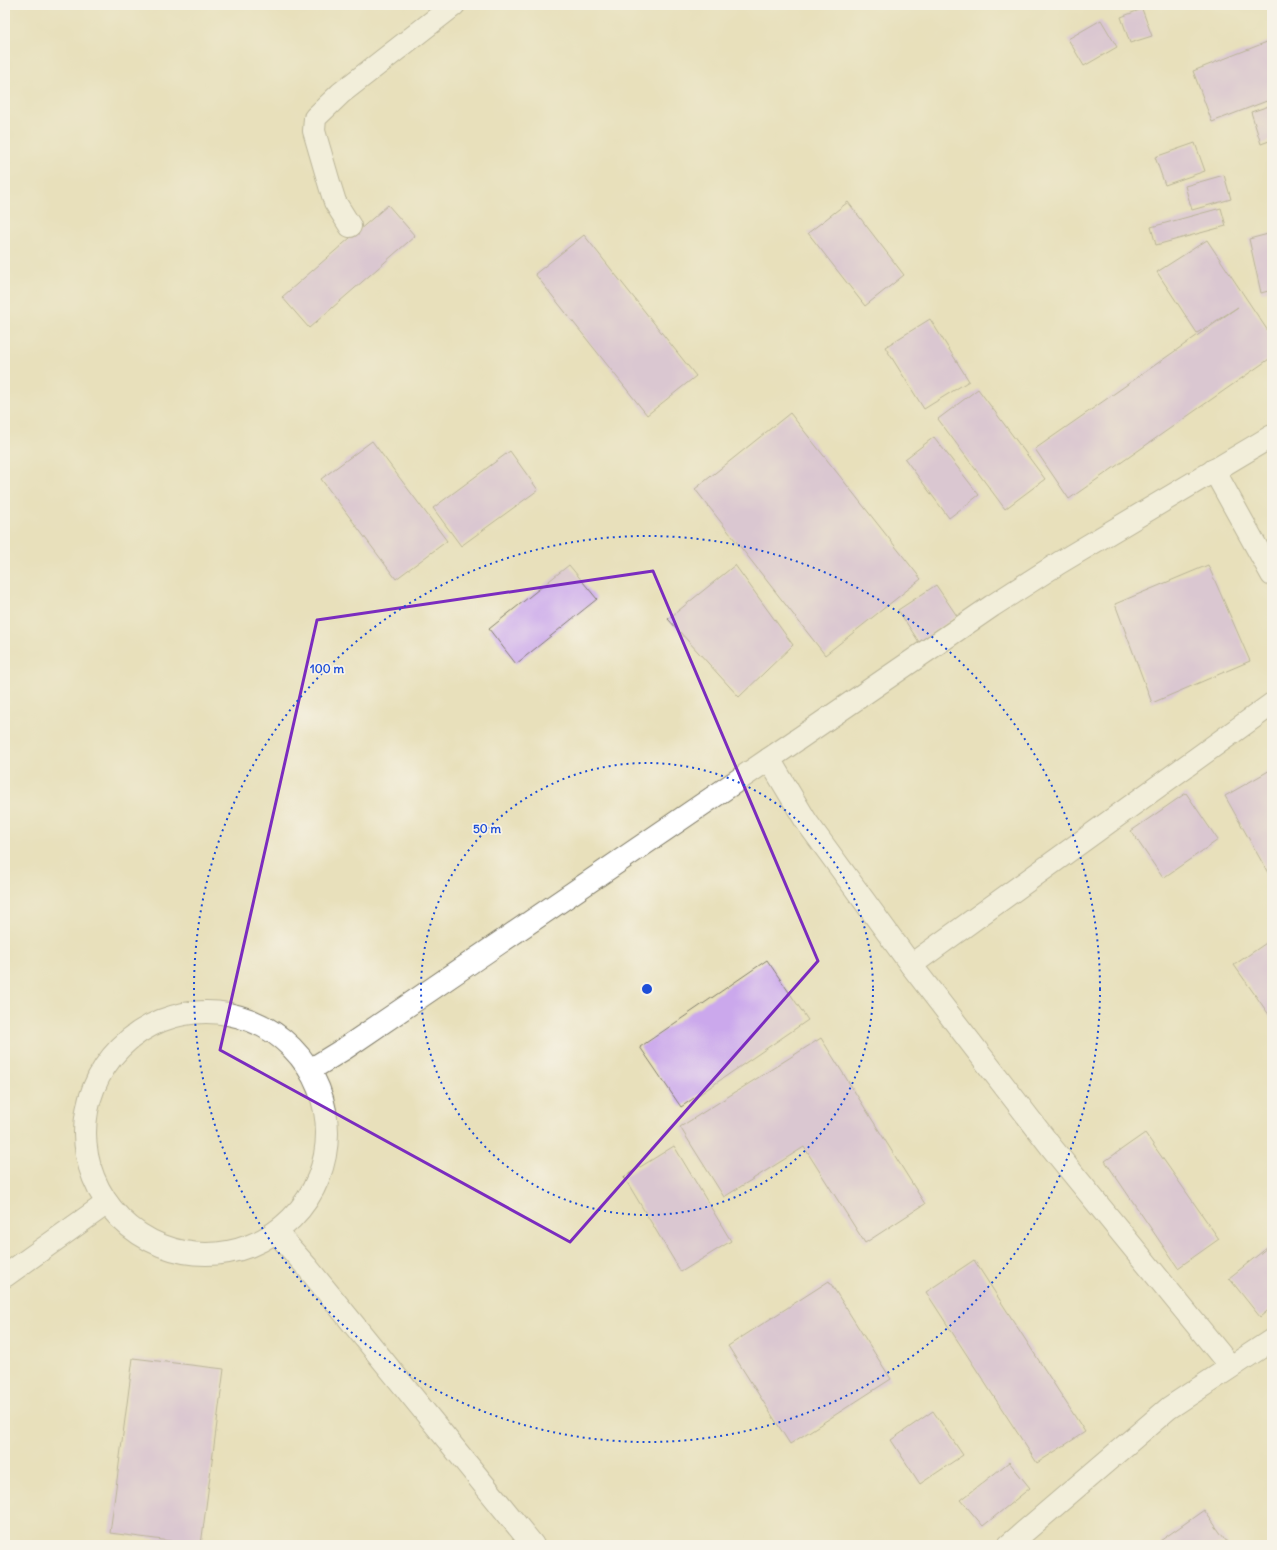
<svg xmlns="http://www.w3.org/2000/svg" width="1277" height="1550" font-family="Delius,sans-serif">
	<rect width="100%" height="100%" fill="#f7f3e8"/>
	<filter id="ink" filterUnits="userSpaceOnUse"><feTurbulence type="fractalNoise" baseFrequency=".025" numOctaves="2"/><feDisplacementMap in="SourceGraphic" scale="8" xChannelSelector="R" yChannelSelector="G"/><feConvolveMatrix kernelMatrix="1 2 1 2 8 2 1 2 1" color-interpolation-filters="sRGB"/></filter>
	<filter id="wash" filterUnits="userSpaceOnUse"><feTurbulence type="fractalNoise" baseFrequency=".012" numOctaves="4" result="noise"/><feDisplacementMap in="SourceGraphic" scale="16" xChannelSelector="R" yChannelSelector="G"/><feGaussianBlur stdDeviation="0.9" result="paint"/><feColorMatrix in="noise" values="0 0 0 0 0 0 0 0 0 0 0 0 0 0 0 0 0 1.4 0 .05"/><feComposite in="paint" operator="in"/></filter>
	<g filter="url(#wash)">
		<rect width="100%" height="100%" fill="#e8e0bb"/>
		<g id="blocks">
			<g fill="#cba8ec">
				<polygon points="1142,9 1152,36 1130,43 1121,17"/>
				<polygon points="1101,20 1117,47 1084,66 1068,39"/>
				<polygon points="1272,40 1272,99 1212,122 1193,71"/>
				<polygon points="1272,105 1272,140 1261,144 1251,112"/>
				<polygon points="1195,143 1205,171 1165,185 1155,157"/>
				<polygon points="1224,175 1231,199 1192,210 1185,186"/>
				<polygon points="848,202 904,275 865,306 808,233"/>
				<polygon points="388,205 415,236 309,328 282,297"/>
				<polygon points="1221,208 1226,226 1156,245 1151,227"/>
				<polygon points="1272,233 1272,290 1261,293 1249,239"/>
				<polygon points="584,235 696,376 647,415 535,274"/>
				<polygon points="1207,240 1272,337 1272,357 1069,499 1035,449 1238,307 1197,333 1157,272"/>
				<polygon points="930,319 969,381 924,409 885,347"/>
				<polygon points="978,389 1045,479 1005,509 938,419"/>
				<polygon points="790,413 921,579 825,655 695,489"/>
				<polygon points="934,437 979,495 949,518 905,459"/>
				<polygon points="372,441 447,541 396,579 321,479"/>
				<polygon points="510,451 538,490 461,546 433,508"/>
				<polygon points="569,565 597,599 516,664 489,629"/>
				<polygon points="735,565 793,645 739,697 668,619"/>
				<polygon points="1208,565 1250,661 1152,703 1115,604"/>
				<polygon points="936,585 957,616 919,642 898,610"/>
				<polygon points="1272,769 1272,880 1225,796"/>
				<polygon points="1186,793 1218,840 1163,878 1131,831"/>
				<polygon points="1272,939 1272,1019 1234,965"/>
				<polygon points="767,960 808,1020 681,1107 640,1047"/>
				<polygon points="821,1038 925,1204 865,1243 804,1147 724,1197 680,1127"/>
				<polygon points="1145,1133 1219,1239 1178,1268 1105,1161"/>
				<polygon points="674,1146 731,1241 681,1272 624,1177"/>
				<polygon points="1272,1244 1272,1307 1260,1317 1229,1278"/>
				<polygon points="974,1260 1085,1432 1037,1463 926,1292"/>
				<polygon points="829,1281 891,1379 790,1444 728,1346"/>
				<polygon points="133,1358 224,1369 201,1545 110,1533"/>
				<polygon points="933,1411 963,1455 920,1484 891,1440"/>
				<polygon points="1009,1462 1030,1488 983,1526 961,1500"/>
				<polygon points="1204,1510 1229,1545 1163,1545 1160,1541"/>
			</g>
		</g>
	</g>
	<g filter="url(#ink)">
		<use href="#blocks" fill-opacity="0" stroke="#827e6c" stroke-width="1"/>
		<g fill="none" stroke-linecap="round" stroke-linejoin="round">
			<defs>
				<g id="minor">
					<polyline points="350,226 335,202 330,186 314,131 315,118 341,93 454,5"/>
					<polyline points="1214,470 1272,575"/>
					<polyline points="911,965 1272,704"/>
					<circle cx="206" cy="1133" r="121"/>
					<polyline points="310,1070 344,1049 769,759"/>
					<polyline points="276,1232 307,1267 533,1545"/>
					<polyline points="5,1276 107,1203"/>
					<polyline points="1230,1366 1052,1148 911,965 806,821 769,759 992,606 1059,563 1272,436"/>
					<polyline points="1009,1545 1169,1408 1272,1340"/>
				</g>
			</defs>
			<use href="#minor" stroke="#827e6c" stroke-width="24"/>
			<use href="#minor" stroke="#fff" stroke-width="22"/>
		</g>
	</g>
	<path d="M0 0H1277V1550H0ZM653 571 818 961 570 1242 220 1050 317 620Z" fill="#e8e0bb" fill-opacity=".55" fill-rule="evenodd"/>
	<path fill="none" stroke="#7b2cbf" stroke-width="3" stroke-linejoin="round" d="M653 571 818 961 570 1242 220 1050 317 620Z"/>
	<g fill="none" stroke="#1d4ed8" stroke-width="2" stroke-dasharray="2 4">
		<circle cx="647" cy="989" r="226"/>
		<circle cx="647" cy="989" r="453"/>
	</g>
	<circle cx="647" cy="989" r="6" fill="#1d4ed8" stroke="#f7f3e8" stroke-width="2"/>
	<g font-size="12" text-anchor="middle" font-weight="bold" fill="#1d4ed8" stroke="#f7f3e8" stroke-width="3.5" stroke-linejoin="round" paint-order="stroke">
		<text x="327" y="673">100 m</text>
		<text x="487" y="833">50 m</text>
	</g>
	<rect width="1277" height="1550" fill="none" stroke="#f7f3e8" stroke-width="20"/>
</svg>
